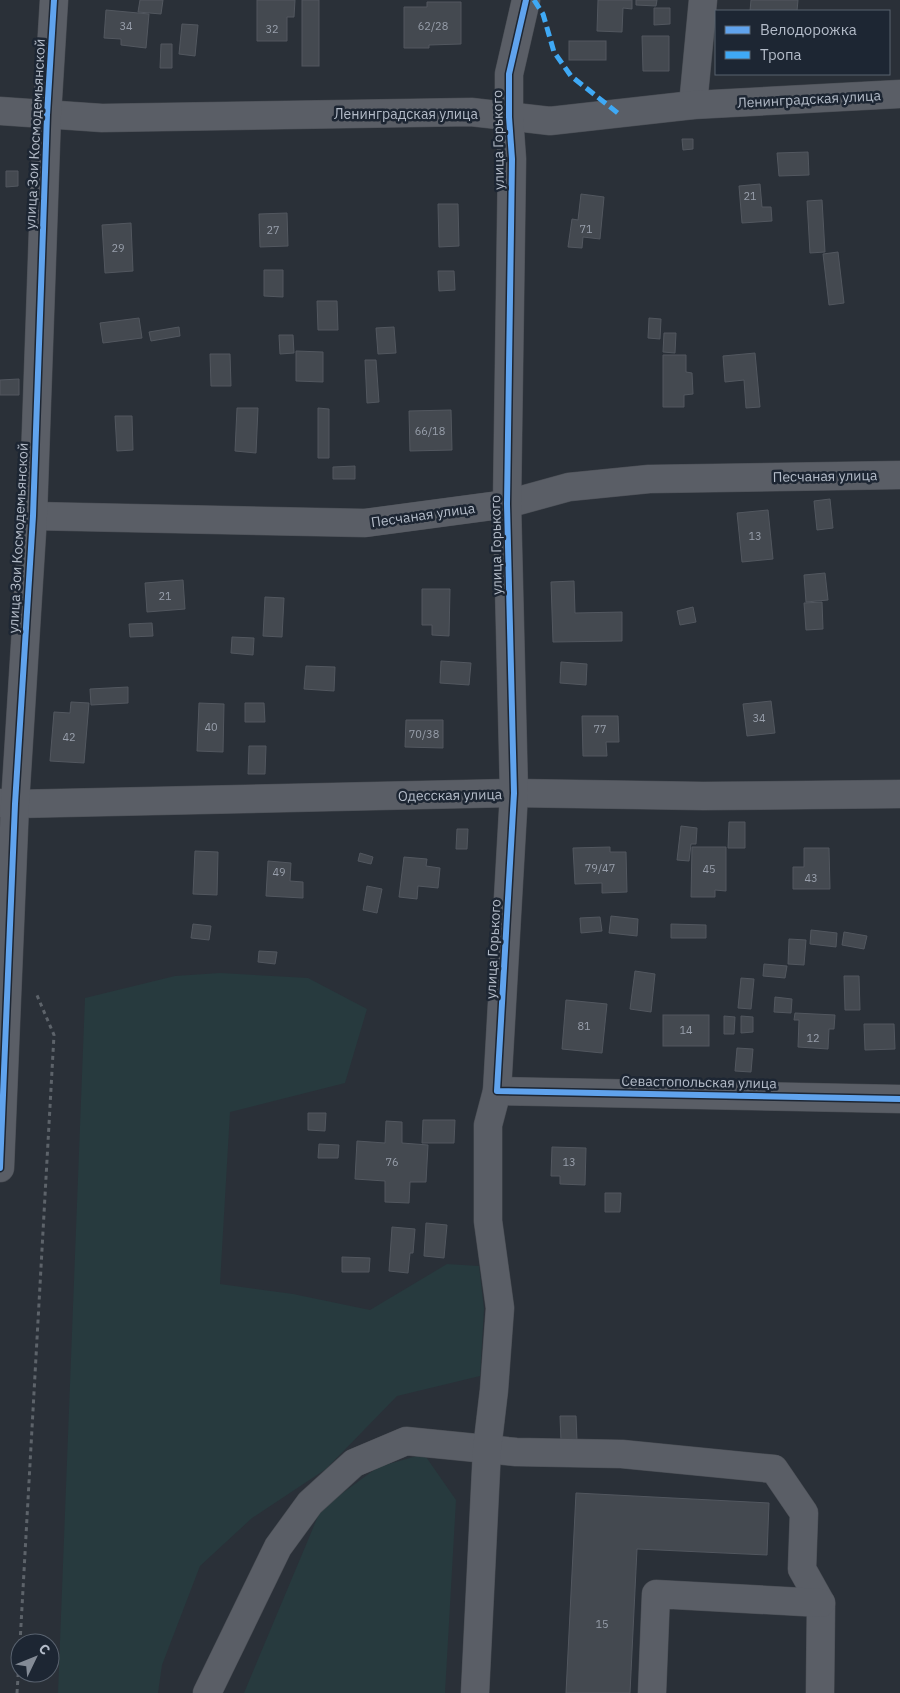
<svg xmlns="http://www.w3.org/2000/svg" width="900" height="1693" font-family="'IBM Plex Sans',sans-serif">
	<rect width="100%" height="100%" fill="#2a3038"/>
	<g fill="#273a3e">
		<polygon points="220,973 308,978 367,1009 345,1083 230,1112 220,1284 293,1294 370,1310 447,1264 479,1266 484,1309 480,1376 397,1396 326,1469 252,1518 200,1566 162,1665 158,1693 58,1693 85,998 175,976"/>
		<polygon points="424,1454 456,1500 445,1693 244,1693 321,1509 378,1467"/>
	</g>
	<g fill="#444950" stroke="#52575f">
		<polygon points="140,0 163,0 161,14 138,12"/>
		<polygon points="257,0 295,0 294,17 287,17 287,41 257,41"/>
		<rect x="302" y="0" width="17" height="66"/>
		<polygon points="598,0 632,0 632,9 623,8 622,32 597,31"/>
		<polygon points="636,0 657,0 656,6 636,5"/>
		<polygon points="751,0 798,0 797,11 750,11"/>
		<polygon points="427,2 461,2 461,44 429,45 429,48 404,48 404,7 427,7"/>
		<polygon points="654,8 670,8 670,24 654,25"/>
		<polygon points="106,10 149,14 146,48 121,45 121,39 104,38"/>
		<polygon points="182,24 198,25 195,56 179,54"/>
		<polygon points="642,36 669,36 669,71 643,71"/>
		<rect x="569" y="41" width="37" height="19"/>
		<polygon points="161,44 172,44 172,68 160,68"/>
		<polygon points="682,139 693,139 693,149 683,150"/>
		<polygon points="808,152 809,175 779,176 777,153"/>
		<polygon points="6,171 18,171 18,186 6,187"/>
		<polygon points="760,184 762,207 771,207 772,221 742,223 739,186"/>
		<polygon points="581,194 604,197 600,239 583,237 582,248 568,247 572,219 578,220"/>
		<polygon points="822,200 825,252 810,253 807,201"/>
		<polygon points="438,204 458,204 459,246 439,247"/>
		<polygon points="287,213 288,246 260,247 259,214"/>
		<polygon points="131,223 133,271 105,273 102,225"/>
		<polygon points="838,252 844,303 829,305 823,254"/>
		<polygon points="264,270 283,270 283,297 264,296"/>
		<polygon points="438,271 454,271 455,290 439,291"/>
		<polygon points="317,301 337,301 338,330 318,330"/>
		<polygon points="139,318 142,338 103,343 100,323"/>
		<polygon points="649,318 661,319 660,339 648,338"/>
		<polygon points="179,327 180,336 151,341 149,332"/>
		<polygon points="394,327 396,353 378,354 376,328"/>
		<polygon points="664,333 676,333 675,353 663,352"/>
		<polygon points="279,335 293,335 294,353 280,354"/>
		<polygon points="296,351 323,352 323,382 296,381"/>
		<polygon points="755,353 760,407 746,408 744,380 725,382 723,356"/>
		<polygon points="210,354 230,354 231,386 211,386"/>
		<polygon points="663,355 686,355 686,372 692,373 693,394 684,395 684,407 663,407"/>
		<polygon points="365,360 376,360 379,402 367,403"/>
		<polygon points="19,379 19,395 0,395 0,380"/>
		<polygon points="237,408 258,408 256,453 235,451"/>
		<polygon points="318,408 329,409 329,458 318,458"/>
		<polygon points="451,410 452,450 410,451 409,411"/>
		<polygon points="115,416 132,416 133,450 117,451"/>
		<polygon points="355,466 355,479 333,479 333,467"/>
		<polygon points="830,499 833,528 817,530 814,501"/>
		<polygon points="768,510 773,559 742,562 737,513"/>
		<polygon points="825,573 828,600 806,602 804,575"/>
		<polygon points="183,580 185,609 147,612 145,583"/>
		<polygon points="574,581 575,613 622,612 622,641 553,642 551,582"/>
		<polygon points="422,589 450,589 449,636 432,635 432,625 422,625"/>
		<polygon points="265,597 284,598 282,637 263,636"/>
		<polygon points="822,602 823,629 806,630 804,603"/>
		<polygon points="693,607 696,622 680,625 677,611"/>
		<polygon points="152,623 153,636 130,637 129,624"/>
		<polygon points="232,637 254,638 253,655 231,653"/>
		<polygon points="441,661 471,663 469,685 440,683"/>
		<polygon points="561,662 587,664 586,685 560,683"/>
		<polygon points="306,666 335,667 334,691 304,689"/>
		<polygon points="128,687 128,703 91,705 90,689"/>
		<polygon points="771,701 775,733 747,736 743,704"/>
		<polygon points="71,702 89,703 84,763 50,761 54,712 70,713"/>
		<polygon points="199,703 224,704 223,752 197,751"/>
		<polygon points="245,703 264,703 265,722 245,722"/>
		<polygon points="582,716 618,716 619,742 606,742 607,756 583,756"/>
		<polygon points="406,720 443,720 443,748 405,747"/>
		<polygon points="249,746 266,746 265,774 248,774"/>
		<polygon points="729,822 745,822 745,848 728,848"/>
		<polygon points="681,826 697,828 696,844 691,844 689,861 677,860"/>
		<polygon points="457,829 468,829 467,849 456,849"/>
		<polygon points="610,847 610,852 626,852 627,892 602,893 602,883 575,884 573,848"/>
		<polygon points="692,847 726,847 726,891 715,890 715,897 691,897"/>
		<polygon points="804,848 829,848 830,889 793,889 793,867 804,867"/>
		<polygon points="195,851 218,852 217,895 193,894"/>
		<polygon points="360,853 373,857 371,864 358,861"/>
		<polygon points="404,857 427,859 426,866 440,868 438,888 418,886 417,899 399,897"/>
		<polygon points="268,861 291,863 290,881 303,882 303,898 266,896"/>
		<polygon points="367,886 382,889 377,913 363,910"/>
		<polygon points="611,916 638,919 637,936 609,933"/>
		<polygon points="600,917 602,931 581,933 580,918"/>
		<polygon points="193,924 211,926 209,940 191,938"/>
		<polygon points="671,924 706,925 706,938 671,938"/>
		<polygon points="811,930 837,933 836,947 810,944"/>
		<polygon points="844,932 867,936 864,949 842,945"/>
		<polygon points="789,939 806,940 804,965 788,964"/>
		<polygon points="259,951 277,952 275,964 258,962"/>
		<polygon points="764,964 787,966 785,978 763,976"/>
		<polygon points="635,971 655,974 651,1012 630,1009"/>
		<polygon points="844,976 859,976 860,1010 845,1010"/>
		<polygon points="741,978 754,979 751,1009 738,1008"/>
		<polygon points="775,997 792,999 791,1013 774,1012"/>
		<polygon points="566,1000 607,1004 602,1053 562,1049"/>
		<polygon points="795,1013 835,1015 834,1029 829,1029 828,1049 798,1047 799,1020 794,1020"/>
		<rect x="663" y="1015" width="46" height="31"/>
		<polygon points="724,1016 735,1017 734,1034 724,1034"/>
		<polygon points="741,1016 753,1017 753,1032 741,1033"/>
		<polygon points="864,1024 894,1024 895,1049 865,1050"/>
		<polygon points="737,1048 753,1049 751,1072 735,1071"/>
		<polygon points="308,1113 326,1113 325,1131 308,1130"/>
		<polygon points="423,1120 455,1120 454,1143 422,1143"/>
		<polygon points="386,1121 402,1122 402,1143 428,1145 426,1182 410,1182 409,1203 385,1202 385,1181 355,1179 357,1141 385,1143"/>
		<polygon points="319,1144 339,1145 338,1158 318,1158"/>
		<polygon points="552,1147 586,1148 585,1185 560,1184 560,1176 551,1176"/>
		<polygon points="605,1193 621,1193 620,1212 605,1212"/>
		<polygon points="426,1223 447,1225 444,1258 424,1256"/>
		<polygon points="392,1227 415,1229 413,1253 410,1253 408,1273 389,1271"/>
		<polygon points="342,1257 370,1258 369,1272 342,1272"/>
		<polygon points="560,1416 576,1416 577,1441 561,1442"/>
		<polygon points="576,1493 769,1503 767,1555 637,1549 630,1693 566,1693"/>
	</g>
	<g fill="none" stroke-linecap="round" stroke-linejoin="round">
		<defs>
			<g id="minor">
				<polyline points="693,105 703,0"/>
				<polyline points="0,111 102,118 471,112 550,121 693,105 900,94"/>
				<polyline points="33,516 365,523 507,504 569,487 649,479 900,475"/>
				<polyline points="0,803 15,804 514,793 703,796 900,794"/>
				<polyline points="497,1091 900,1099"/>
				<polyline points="0,1168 15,804 33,516 47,115 54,0"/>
				<polyline points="207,1693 278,1547 310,1503 354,1463 406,1441 516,1452 622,1454 774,1469 804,1513 802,1569 821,1603 820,1693"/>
				<polyline points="475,1693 487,1449 494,1390 500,1308 488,1221 488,1125 497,1091 514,793 507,504 512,159 509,117 509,74 526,0"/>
				<polyline points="652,1693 656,1594 821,1603"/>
			</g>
		</defs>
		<use href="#minor" stroke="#484c53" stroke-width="29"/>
		<g stroke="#5d636a" stroke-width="3" stroke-dasharray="4 4" stroke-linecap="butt">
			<polyline points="20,1643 54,1035 36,993"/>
			<polyline points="17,1693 20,1645"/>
		</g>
		<use href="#minor" stroke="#5a5e66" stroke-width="28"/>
		<polyline stroke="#3fa9f5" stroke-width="5" stroke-dasharray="10 5" stroke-linecap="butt" points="534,0 543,14 554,52 571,76 619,114"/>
		<defs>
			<g id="cycleway">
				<polyline points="526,0 509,74 509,117 512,159 507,504 514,793 497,1091 900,1099"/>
				<polyline points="0,1168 15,804 33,516 47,115 54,0"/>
			</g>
		</defs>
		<use href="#cycleway" stroke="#1d2633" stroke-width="9"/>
		<use href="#cycleway" stroke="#60a3ed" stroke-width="6"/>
	</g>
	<g text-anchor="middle" stroke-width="5" stroke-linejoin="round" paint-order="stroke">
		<g font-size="11" fill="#989fab">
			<text x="126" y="30">34</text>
			<text x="433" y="30">62/28</text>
			<text x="272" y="33">32</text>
			<text x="750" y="200">21</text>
			<text x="586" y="233">71</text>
			<text x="273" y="234">27</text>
			<text x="118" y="252">29</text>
			<text x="430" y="435">66/18</text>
			<text x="755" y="540">13</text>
			<text x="165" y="600">21</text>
			<text x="759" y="722">34</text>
			<text x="211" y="731">40</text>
			<text x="600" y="733">77</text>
			<text x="424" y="738">70/38</text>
			<text x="69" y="741">42</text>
			<text x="600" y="872">79/47</text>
			<text x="709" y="873">45</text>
			<text x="279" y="876">49</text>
			<text x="811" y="882">43</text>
			<text x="584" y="1030">81</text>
			<text x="686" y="1034">14</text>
			<text x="813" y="1042">12</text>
			<text x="392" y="1166">76</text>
			<text x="569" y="1166">13</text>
			<text x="602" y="1628">15</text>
		</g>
		<g font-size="14" fill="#b4bcc9" stroke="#1d2633">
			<text transform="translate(809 99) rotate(-3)" y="5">Ленинградская улица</text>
			<text x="406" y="119">Ленинградская улица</text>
			<text transform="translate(35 134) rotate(-87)" y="5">улица Зои Космодемьянской</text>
			<text transform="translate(498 140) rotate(-91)" y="5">улица Горького</text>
			<text transform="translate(825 476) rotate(-1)" y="5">Песчаная улица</text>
			<text transform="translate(423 515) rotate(-8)" y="5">Песчаная улица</text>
			<text transform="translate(18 538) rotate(-87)" y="5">улица Зои Космодемьянской</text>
			<text transform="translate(496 545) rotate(-91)" y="5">улица Горького</text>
			<text transform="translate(450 795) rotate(-1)" y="5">Одесская улица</text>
			<text transform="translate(493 949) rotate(-87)" y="5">улица Горького</text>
			<text transform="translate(699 1082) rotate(1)" y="5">Севастопольская улица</text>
		</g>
	</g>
	<rect x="715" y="10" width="175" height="65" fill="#1d2633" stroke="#59626f"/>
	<rect x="725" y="26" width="25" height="8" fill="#60a3ed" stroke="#59626f"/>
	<text x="760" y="35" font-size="15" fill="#b4bcc9">Велодорожка</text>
	<rect x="725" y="51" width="25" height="8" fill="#3fa9f5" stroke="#59626f"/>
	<text x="760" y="60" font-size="15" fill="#b4bcc9">Тропа</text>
	<g transform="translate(35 1658) rotate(47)"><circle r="24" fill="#1d2633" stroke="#59626f"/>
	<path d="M0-4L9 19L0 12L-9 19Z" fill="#848b96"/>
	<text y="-8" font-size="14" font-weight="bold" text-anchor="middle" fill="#b4bcc9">С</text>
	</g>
</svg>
